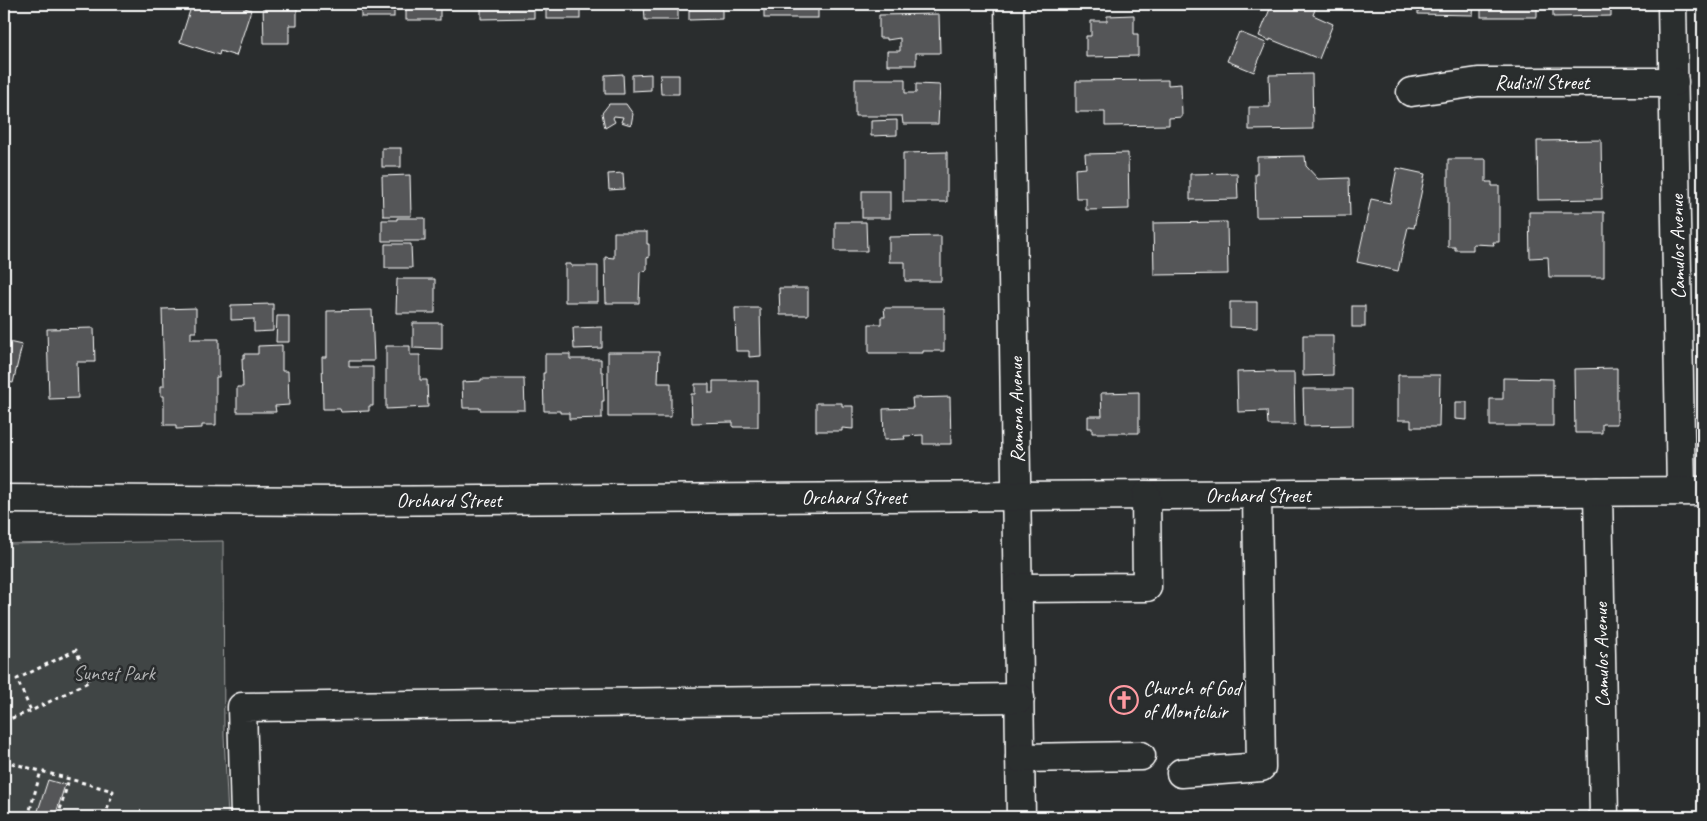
<svg xmlns="http://www.w3.org/2000/svg" width="1707" height="821" font-family="Caveat,sans-serif">
	<rect width="100%" height="100%" fill="#2a2d2e"/>
	<filter id="ink" filterUnits="userSpaceOnUse"><feTurbulence type="fractalNoise" baseFrequency=".02" numOctaves="2"/><feDisplacementMap in="SourceGraphic" scale="10" xChannelSelector="R" yChannelSelector="G"/><feConvolveMatrix kernelMatrix="1 2 1 2 8 2 1 2 1" color-interpolation-filters="sRGB"/></filter>
	<g filter="url(#ink)">
		<polygon fill="#373a3b" points="1697,4 1703,4 1703,395"/>
		<polygon fill="#414445" stroke="#a0a2a2" points="223,541 224,736 228,817 4,817 4,544"/>
		<g fill="none" stroke-linecap="round" stroke-linejoin="round">
			<polyline stroke="#a6a7a7" stroke-width="8" points="4,14 6,4"/>
		</g>
		<g fill="#555758" stroke="#fff">
			<polygon points="192,4 246,4 245,8 251,10 236,56 220,51 219,55 180,42"/>
			<polygon points="263,4 297,4 297,25 289,25 289,43 264,43"/>
			<rect x="361" y="4" width="33" height="13"/>
			<rect x="406" y="4" width="34" height="16"/>
			<polygon points="481,4 534,4 534,18 481,19"/>
			<rect x="546" y="4" width="34" height="15"/>
			<polygon points="644,4 678,4 678,20 645,20"/>
			<polygon points="689,4 722,4 722,19 689,20"/>
			<rect x="764" y="4" width="54" height="14"/>
			<polygon points="1272,4 1277,4 1286,7 1287,4 1317,4 1313,15 1333,24 1319,59 1270,39 1270,41 1259,36"/>
			<polygon points="1418,4 1474,4 1473,15 1418,14"/>
			<rect x="1481" y="4" width="56" height="13"/>
			<polygon points="1553,4 1611,4 1611,16 1553,17"/>
			<polygon points="939,14 940,53 916,53 916,65 887,65 887,51 900,51 900,38 887,40 887,38 879,38 879,15"/>
			<polygon points="1134,15 1134,34 1138,34 1138,56 1086,57 1086,36 1091,36 1091,21 1107,21 1107,16"/>
			<polygon points="1239,32 1266,43 1254,72 1227,61"/>
			<polygon points="623,74 624,94 605,94 605,75"/>
			<polygon points="651,74 651,90 632,91 632,75"/>
			<polygon points="1312,74 1313,129 1249,130 1249,107 1270,107 1269,75"/>
			<polygon points="660,75 679,75 679,94 661,94"/>
			<polygon points="855,79 905,79 905,93 916,93 916,84 940,85 938,124 903,124 902,116 855,116"/>
			<polygon points="1168,80 1168,85 1181,84 1182,117 1169,118 1169,125 1105,126 1105,112 1076,112 1076,81"/>
			<polygon points="609,104 626,104 633,114 631,125 621,122 623,117 614,116 613,118 615,122 605,128 602,113"/>
			<polygon points="897,120 897,135 871,136 871,121"/>
			<polygon points="1601,140 1602,199 1538,200 1537,141"/>
			<rect x="382" y="148" width="19" height="19"/>
			<polygon points="947,152 947,202 903,202 903,153"/>
			<polygon points="1128,153 1129,209 1086,210 1086,198 1076,198 1075,169 1086,168 1085,154"/>
			<polygon points="1305,156 1306,166 1318,179 1349,178 1350,216 1256,217 1255,174 1257,174 1257,157"/>
			<polygon points="1448,159 1486,159 1486,182 1492,182 1492,186 1499,186 1499,242 1493,242 1494,245 1473,244 1473,250 1455,250 1455,247 1448,247"/>
			<polygon points="1397,168 1425,174 1414,228 1408,227 1398,271 1357,262 1371,199 1390,203"/>
			<polygon points="623,173 624,189 609,190 608,174"/>
			<polygon points="1237,173 1238,199 1190,200 1190,174"/>
			<polygon points="410,175 411,216 383,216 382,176"/>
			<rect x="862" y="191" width="28" height="27"/>
			<polygon points="1529,212 1604,212 1604,277 1549,277 1548,257 1530,258"/>
			<polygon points="397,218 425,218 425,241 382,241 382,220 397,220"/>
			<polygon points="835,222 866,222 867,251 835,251"/>
			<polygon points="1227,222 1228,274 1154,275 1153,223"/>
			<polygon points="614,232 647,232 647,244 649,244 649,258 647,257 647,270 640,272 639,303 606,303 605,257 614,258"/>
			<polygon points="941,236 941,281 905,281 905,262 889,262 889,237"/>
			<polygon points="385,244 411,244 412,268 385,268"/>
			<polygon points="565,264 571,264 571,266 598,266 598,302 565,302"/>
			<polygon points="397,279 435,279 435,313 396,313"/>
			<polygon points="779,288 808,288 808,315 780,315"/>
			<polygon points="1230,302 1257,302 1257,328 1230,327"/>
			<polygon points="273,304 273,331 254,332 254,319 231,320 231,305"/>
			<rect x="1352" y="306" width="13" height="21"/>
			<polygon points="196,308 196,332 191,332 191,339 219,339 219,377 216,377 216,425 202,425 202,428 176,429 176,425 164,425 164,396 161,396 161,386 164,386 162,309"/>
			<polygon points="735,308 760,308 761,356 749,357 749,351 736,351"/>
			<polygon points="884,308 944,308 944,351 923,351 923,353 869,353 869,324 881,324 881,317 885,317"/>
			<polygon points="372,310 374,361 349,361 349,367 373,367 373,406 369,406 369,411 341,412 340,409 323,409 322,357 327,357 327,311"/>
			<polygon points="277,316 289,316 289,342 276,342"/>
			<polygon points="413,323 442,323 442,349 413,348"/>
			<polygon points="602,327 602,348 574,349 573,328"/>
			<polygon points="94,328 95,362 77,362 78,398 49,399 47,329"/>
			<polygon points="1303,335 1333,335 1333,375 1303,376"/>
			<polygon points="4,341 22,345 13,383 8,382 7,386 4,385"/>
			<polygon points="282,345 282,371 288,371 289,405 275,406 276,412 237,412 237,387 243,387 242,358 244,358 244,354 258,354 258,346"/>
			<polygon points="386,346 410,346 410,355 420,355 420,380 427,380 428,407 386,409"/>
			<polygon points="608,352 659,352 658,383 671,383 671,417 608,417"/>
			<polygon points="545,354 570,354 570,359 601,359 601,372 603,372 604,401 602,401 602,418 569,419 569,413 560,413 560,411 544,411 543,373 545,373"/>
			<polygon points="1617,368 1617,424 1602,424 1602,433 1575,433 1574,369"/>
			<polygon points="1275,371 1275,373 1294,373 1295,425 1268,425 1267,411 1238,412 1237,372"/>
			<polygon points="1398,375 1440,375 1439,427 1411,427 1411,420 1398,420"/>
			<polygon points="1503,378 1553,379 1553,426 1490,426 1490,399 1503,399"/>
			<polygon points="481,379 524,379 525,410 480,410 480,408 463,408 462,382 481,381"/>
			<polygon points="713,381 758,381 758,427 733,427 733,422 692,423 691,394 695,394 695,384 709,384 709,393 713,393"/>
			<polygon points="1303,389 1353,389 1353,425 1304,426"/>
			<polygon points="1139,392 1139,433 1092,433 1092,428 1088,428 1088,416 1102,416 1101,393"/>
			<polygon points="950,397 951,444 923,444 923,435 904,436 905,439 884,440 883,409 913,408 912,398"/>
			<polygon points="1455,402 1467,402 1467,420 1455,419"/>
			<polygon points="816,403 842,403 842,406 853,406 853,429 842,428 842,431 816,431"/>
			<polygon points="48,780 65,785 55,817 36,817"/>
		</g>
		<g fill="none" stroke-linecap="round" stroke-linejoin="round">
			<defs>
				<g id="minor">
					<polyline points="1009,4 1021,817"/>
					<polyline points="1672,4 1681,490"/>
					<polyline points="1411,92 1478,82 1674,82"/>
					<polyline points="1598,492 1604,817"/>
					<polyline points="4,499 349,501 1703,491"/>
					<polyline points="1018,588 1147,587 1146,495"/>
					<polyline points="1020,758 1141,756"/>
					<polyline points="1181,773 1261,767 1257,495"/>
					<polyline points="245,817 242,707 1020,698"/>
				</g>
			</defs>
			<use href="#minor" stroke="#fff" stroke-width="31"/>
			<g stroke="#fff" stroke-width="3" stroke-dasharray="4 4" stroke-linecap="butt">
				<polyline points="4,721 31,711 90,681 76,650 17,679 31,711"/>
				<polyline points="4,761 113,791 105,817"/>
				<polyline points="28,817 41,771"/>
				<polyline points="58,817 69,779"/>
			</g>
			<use href="#minor" stroke="#2a2d2e" stroke-width="28"/>
		</g>
	</g>
	<defs>
		<symbol id="church-ring" viewBox="-11 -11 22 22"><circle r="9.5" fill="#2a2d2e" stroke="#ff9aa2" stroke-width="1.5"/><path d="M-1.2-6h2.4v3.5h3.3v2.4h-3.3V6h-2.4V-.1h-3.3v-2.4h3.3Z" fill="#ff9aa2"/></symbol>
	</defs>
	<g fill-rule="evenodd">
		<use href="#church-ring" x="1108" y="684" width="32" height="32"/>
	</g>
	<g text-anchor="middle" stroke-width="5" stroke-linejoin="round" paint-order="stroke">
		<g font-size="20" fill="#fff" stroke="#2a2d2e">
			<text x="1542" y="89">Rudisill Street</text>
			<text transform="translate(1677 247) rotate(-91)" y="7">Camulos Avenue</text>
			<text transform="translate(1016 410) rotate(-91)" y="7">Ramona Avenue</text>
			<text x="1258" y="502">Orchard Street</text>
			<text x="854" y="504">Orchard Street</text>
			<text x="449" y="507">Orchard Street</text>
			<text transform="translate(1601 655) rotate(-91)" y="7">Camulos Avenue</text>
		</g>
		<g font-size="20" fill="#b3b4b5" stroke="#2a2d2e">
			<text x="114" y="680">Sunset Park</text>
		</g>
		<g font-size="20" fill="#fff" stroke="#2a2d2e" text-anchor="start">
			<text x="1143" y="695">Church of God<tspan x="1143" dy="23">of Montclair</tspan></text>
		</g>
	</g>
	<rect width="1707" height="821" fill="none" stroke="#2a2d2e" stroke-width="20"/>
	<rect x="10" y="10" width="1687" height="801" fill="none" stroke="#fff" stroke-width="2" filter="url(#ink)"/>
</svg>
